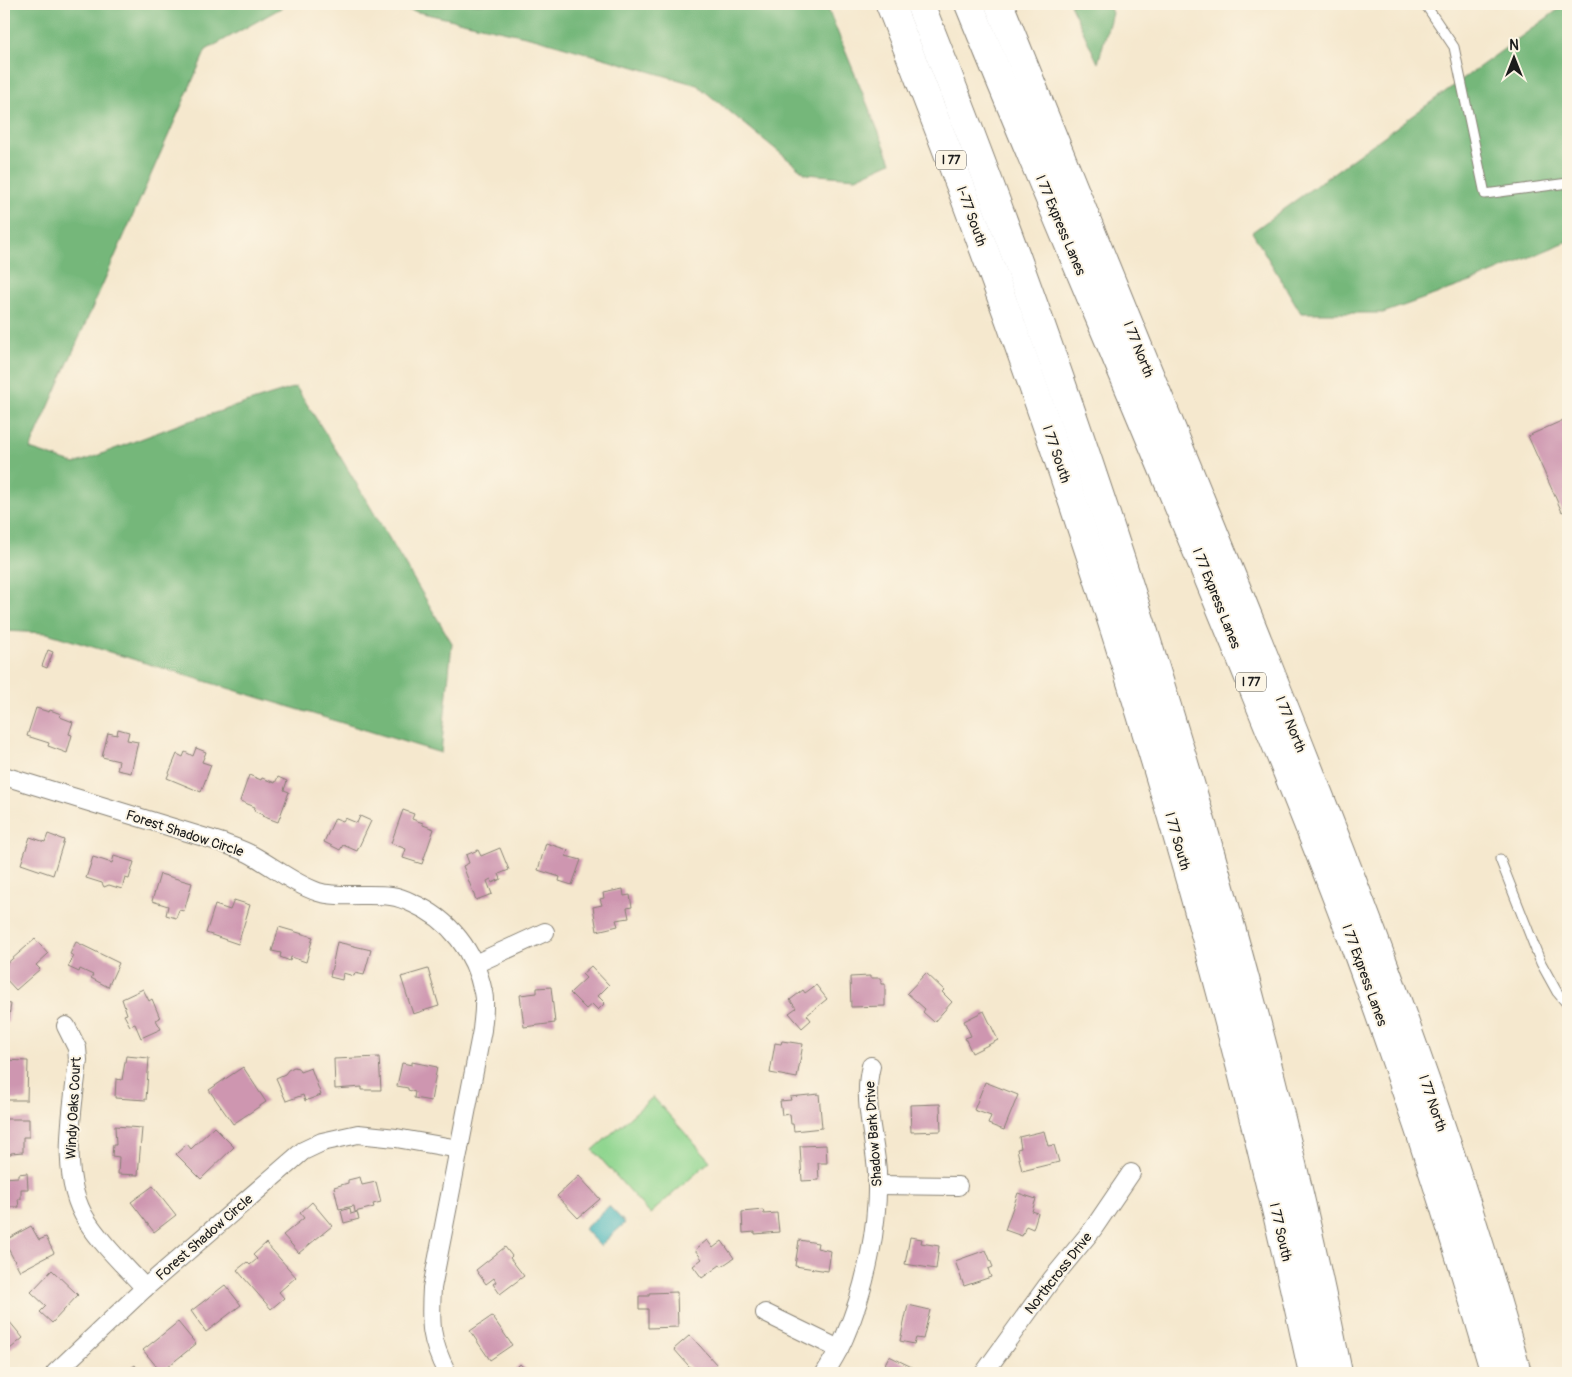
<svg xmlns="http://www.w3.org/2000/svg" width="1572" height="1377" font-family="Pangolin,sans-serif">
	<rect width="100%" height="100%" fill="#fcf5e5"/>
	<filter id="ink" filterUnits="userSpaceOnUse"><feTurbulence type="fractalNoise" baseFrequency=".02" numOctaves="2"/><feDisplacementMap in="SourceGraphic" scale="10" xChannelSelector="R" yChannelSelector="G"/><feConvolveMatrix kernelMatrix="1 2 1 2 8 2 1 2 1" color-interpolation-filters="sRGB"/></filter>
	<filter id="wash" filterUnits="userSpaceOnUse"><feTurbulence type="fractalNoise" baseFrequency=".0096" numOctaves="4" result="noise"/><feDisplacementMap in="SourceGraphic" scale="20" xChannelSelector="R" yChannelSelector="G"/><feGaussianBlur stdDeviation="1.12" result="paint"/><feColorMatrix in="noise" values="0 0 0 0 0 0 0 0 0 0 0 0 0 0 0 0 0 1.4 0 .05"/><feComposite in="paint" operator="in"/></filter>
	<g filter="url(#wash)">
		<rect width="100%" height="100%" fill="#f5e8ce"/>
		<polygon fill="#90d690" stroke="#567956" points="653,1097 710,1161 650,1214 593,1150"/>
		<g fill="#74b77a" stroke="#486a4b">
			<polygon points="4,4 288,4 206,50 30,449 75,464 180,424 296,387 338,453 452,643 441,753 47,633 4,631"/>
			<polygon points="382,4 826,4 891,162 856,178 806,174 697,85 534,38"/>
			<polygon points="1070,4 1108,4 1112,13 1098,63"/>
			<polygon points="1566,4 1568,4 1568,241 1476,280 1383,313 1301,313 1252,232"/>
		</g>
		<polygon fill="#41b2b8" stroke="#2e676a" points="609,1206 625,1223 600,1246 584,1229"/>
		<g id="blocks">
			<g fill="#ce96b0">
				<polygon points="1568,418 1568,509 1562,512 1528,436"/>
				<polygon points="48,650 53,652 47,668 42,666"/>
				<polygon points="36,708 49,712 50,710 61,714 60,717 73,722 69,734 72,735 67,753 48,746 49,743 27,736"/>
				<polygon points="118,729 129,732 127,740 138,742 131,773 117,770 119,761 102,757 108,733 117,735"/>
				<polygon points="196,748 206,752 202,762 211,765 201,792 167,778 177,754 183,757 185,752 193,756"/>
				<polygon points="249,775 261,780 262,778 275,783 278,777 287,781 284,790 289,792 278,822 262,816 263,815 254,811 255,807 240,801"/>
				<polygon points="403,810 414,814 412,819 423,823 423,825 434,829 422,864 403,858 406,849 391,843"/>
				<polygon points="360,816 371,821 357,851 343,845 340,850 324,842 335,818 343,821 345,818 357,823"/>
				<polygon points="48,834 64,840 53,875 21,864 30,837 45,842"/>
				<polygon points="546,843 568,850 566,856 581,860 572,885 559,881 560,877 538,870"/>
				<polygon points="500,848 509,870 499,874 501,879 492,883 491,879 487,881 492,894 476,900 463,866 469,863 466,855 478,850 481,856"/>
				<polygon points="114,856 134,862 129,879 125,878 122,889 109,885 104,887 102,883 86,878 93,857 112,863"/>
				<polygon points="160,874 192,883 184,911 179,910 176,918 166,915 168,906 152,901"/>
				<polygon points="623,889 624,896 630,895 632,907 627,908 629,918 616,920 618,926 597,931 593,907 602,905 600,899 604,898 603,893"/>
				<polygon points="234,900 250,905 238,944 206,933 215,905 230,910"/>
				<polygon points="279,927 313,937 306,962 291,957 290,961 280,957 281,953 272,951"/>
				<polygon points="35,939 48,954 36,965 40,969 16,990 4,977 4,966"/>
				<polygon points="76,942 119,963 108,987 91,978 93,975 80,969 79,972 68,967 74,956 70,954"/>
				<polygon points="337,942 371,950 364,975 355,973 354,976 343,973 342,980 330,977"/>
				<polygon points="591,966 609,985 598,996 605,1003 598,1010 592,1004 586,1009 570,993 586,978 582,974"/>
				<polygon points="428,969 439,1006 413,1014 401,977"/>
				<polygon points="926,973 944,990 942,992 952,1002 934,1022 923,1012 925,1009 907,993"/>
				<polygon points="870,976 870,978 881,978 881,984 885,984 885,1006 851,1007 850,977"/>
				<polygon points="816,985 827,999 807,1015 811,1020 802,1028 789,1013 796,1008 790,1000 803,990 805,993"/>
				<polygon points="551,987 555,1023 524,1027 520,995 537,993 537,988"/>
				<polygon points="143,989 149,1001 152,999 160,1018 156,1020 161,1029 141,1038 135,1024 130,1026 124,1015 127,1014 122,999"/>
				<polygon points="4,1003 11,1004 8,1023 4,1022"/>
				<polygon points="984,1011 998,1040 972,1053 965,1038 971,1036 964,1021"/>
				<polygon points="782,1041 803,1044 797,1078 770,1073 775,1043 781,1044"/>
				<polygon points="126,1056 149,1058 146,1100 115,1098 116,1079 122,1080"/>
				<polygon points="379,1057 381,1090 362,1090 362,1087 335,1089 334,1059"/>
				<polygon points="4,1060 28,1061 27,1100 4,1100"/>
				<polygon points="412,1062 437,1067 431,1101 414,1098 415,1092 408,1090 408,1088 397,1086 402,1063 412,1065"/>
				<polygon points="243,1067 266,1102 233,1124 209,1090"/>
				<polygon points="294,1067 298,1068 300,1072 311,1068 321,1095 305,1101 303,1095 286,1101 276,1078 285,1074 288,1070"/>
				<polygon points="985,1082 1018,1095 1004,1130 988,1124 991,1116 974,1110"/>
				<polygon points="819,1094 822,1128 794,1131 793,1124 791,1124 790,1114 782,1115 780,1101 791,1100 790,1097"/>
				<polygon points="940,1104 941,1131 911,1132 910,1105"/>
				<polygon points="4,1119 29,1119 29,1137 23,1137 23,1152 11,1153 11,1154 4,1155"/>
				<polygon points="115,1126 142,1128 138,1175 118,1174 119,1157 112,1156 113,1145 116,1145"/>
				<polygon points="214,1127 234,1147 201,1179 176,1154 187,1144 191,1149"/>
				<polygon points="1044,1131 1048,1146 1054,1145 1059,1162 1022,1171 1017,1149 1021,1148 1019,1137"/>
				<polygon points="826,1145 827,1163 818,1163 819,1180 802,1181 800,1146"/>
				<polygon points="27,1173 28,1189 21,1189 21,1199 18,1199 19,1207 4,1207 4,1178 18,1177 18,1174"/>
				<polygon points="579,1176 600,1199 578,1218 557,1196"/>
				<polygon points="360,1177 362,1185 376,1182 381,1202 373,1204 374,1207 355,1212 354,1206 339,1209 334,1187 348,1183 348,1180"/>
				<polygon points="153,1186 176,1215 154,1232 131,1202"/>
				<polygon points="1018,1193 1036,1199 1032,1211 1038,1213 1033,1229 1026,1226 1022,1236 1005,1230"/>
				<polygon points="312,1202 332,1226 299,1253 283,1235 304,1218 300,1213"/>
				<polygon points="350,1208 351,1214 357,1212 359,1219 344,1223 341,1211"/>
				<polygon points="763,1210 764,1214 777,1213 779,1232 755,1234 755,1232 743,1233 742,1212"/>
				<polygon points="31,1226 39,1240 46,1237 54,1253 20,1271 4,1241"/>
				<polygon points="910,1237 922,1239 921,1243 939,1246 936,1269 905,1264"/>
				<polygon points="707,1240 713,1248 722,1241 734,1258 722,1266 720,1265 702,1278 693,1266 702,1259 695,1250"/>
				<polygon points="799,1240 818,1243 817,1248 831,1251 828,1271 795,1266"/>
				<polygon points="266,1243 296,1277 279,1292 284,1298 271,1309 237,1270 247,1262 250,1265 257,1259 253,1255"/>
				<polygon points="505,1247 512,1256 510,1258 524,1276 500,1294 493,1284 496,1282 494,1278 486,1284 476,1270"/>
				<polygon points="986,1250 993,1267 988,1269 991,1277 964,1286 955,1261"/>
				<polygon points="52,1270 78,1295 52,1323 40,1312 46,1306 31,1292"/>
				<polygon points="225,1285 241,1305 206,1332 191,1311"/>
				<polygon points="677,1292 678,1327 648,1328 648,1309 639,1309 639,1296 649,1296 649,1293"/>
				<polygon points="908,1305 930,1310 923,1339 916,1338 914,1344 900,1341"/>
				<polygon points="4,1315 23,1338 10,1349 9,1348 4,1352"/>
				<polygon points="492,1316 512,1345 490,1360 470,1331"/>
				<polygon points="178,1322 196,1344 161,1372 143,1350"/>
				<polygon points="690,1335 717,1365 707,1373 695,1373 674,1349"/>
				<polygon points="889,1356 916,1369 914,1373 874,1373 876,1368 887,1373 890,1366 885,1364"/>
				<polygon points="520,1364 530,1373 511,1373"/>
				<polygon points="135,1365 141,1373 124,1373"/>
			</g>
		</g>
	</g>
	<g filter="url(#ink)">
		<use href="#blocks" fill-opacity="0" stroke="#888275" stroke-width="1"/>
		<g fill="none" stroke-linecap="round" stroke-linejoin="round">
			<defs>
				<g id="service">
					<polyline points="1425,4 1454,47 1485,194 1568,183"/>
					<polyline points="1500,859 1541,963 1557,992 1568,1005"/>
				</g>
				<g id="minor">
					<path d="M4 776 223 843C233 847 243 850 252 855 274 867 294 884 318 892 336 898 370 893 391 896 398 897 406 900 412 903 450 919 475 952 483 992 486 1004 483 1018 482 1030L432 1288C430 1324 430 1340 447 1373"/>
					<polyline points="475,964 545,932"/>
					<path d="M66 1026 77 1048 78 1060C73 1110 58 1176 87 1221 103 1246 126 1267 145 1288"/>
					<polyline points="877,1185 958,1186"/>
					<polyline points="765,1313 839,1349"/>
					<polyline points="55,1373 145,1288 303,1151 322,1142 358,1134 396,1138 459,1149"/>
					<path d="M825 1373C832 1361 840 1349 845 1336 866 1288 879 1225 877 1172 875 1137 862 1101 871 1066"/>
					<polyline points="984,1373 1052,1279 1093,1229 1131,1173"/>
				</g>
				<g id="motorway">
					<path d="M890 4C1067 448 1213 906 1313 1373"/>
					<path d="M920 4C1028 276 1124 553 1205 835 1256 1013 1302 1192 1338 1373"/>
					<path d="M969 4C1062 232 1160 457 1252 685 1287 772 1323 858 1355 946 1407 1087 1453 1229 1495 1373"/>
					<path d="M999 4C1079 202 1159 399 1240 597 1343 852 1444 1108 1517 1373"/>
				</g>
			</defs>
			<use href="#service" stroke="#888275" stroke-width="11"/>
			<use href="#minor" stroke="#888275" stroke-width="20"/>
			<use href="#motorway" stroke="#888275" stroke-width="30"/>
			<use href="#service" stroke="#fff" stroke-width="9"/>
			<use href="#minor" stroke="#fff" stroke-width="18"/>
			<use href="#motorway" stroke="#fff" stroke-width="28"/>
		</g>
	</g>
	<g text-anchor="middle" stroke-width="4" stroke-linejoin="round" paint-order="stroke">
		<g fill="#fcf5e5" stroke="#5f5d58" stroke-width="1">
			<rect x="936" y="150.5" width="30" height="19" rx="4"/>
			<rect x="1236" y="672.5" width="30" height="19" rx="4"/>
		</g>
		<g font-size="12" font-weight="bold" fill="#1c1c1c">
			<text x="951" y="164">I 77</text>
			<text x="1251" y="686">I 77</text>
		</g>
		<g font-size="14" fill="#1c1c1c" stroke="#fcf5e5">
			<text transform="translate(972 216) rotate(70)" y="5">I-77 South</text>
			<text transform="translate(1061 225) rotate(67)" y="5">I 77 Express Lanes</text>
			<text transform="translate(1139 349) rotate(68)" y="5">I 77 North</text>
			<text transform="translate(1057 454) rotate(71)" y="5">I 77 South</text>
			<text transform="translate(1217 598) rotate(68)" y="5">I 77 Express Lanes</text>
			<text transform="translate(1291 724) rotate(68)" y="5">I 77 North</text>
			<text transform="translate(185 833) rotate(18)" y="5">Forest Shadow Circle</text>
			<text transform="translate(1178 841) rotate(74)" y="5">I 77 South</text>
			<text transform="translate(1365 975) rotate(70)" y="5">I 77 Express Lanes</text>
			<text transform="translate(1433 1103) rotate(71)" y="5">I 77 North</text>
			<text transform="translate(73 1108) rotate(-87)" y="5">Windy Oaks Court</text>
			<text transform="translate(873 1134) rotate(-94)" y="5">Shadow Bark Drive</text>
			<text transform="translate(1281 1232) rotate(77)" y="5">I 77 South</text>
			<text transform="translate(204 1237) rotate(-41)" y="5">Forest Shadow Circle</text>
			<text transform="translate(1058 1273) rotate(-52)" y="5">Northcross Drive</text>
		</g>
	</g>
	<rect width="1572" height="1377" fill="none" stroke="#fcf5e5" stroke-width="20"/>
	<g transform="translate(1514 58)" stroke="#fcf5e5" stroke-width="4" paint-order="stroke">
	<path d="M0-4L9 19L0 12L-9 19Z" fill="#1c1c1c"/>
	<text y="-8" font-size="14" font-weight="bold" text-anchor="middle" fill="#1c1c1c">N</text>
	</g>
</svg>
